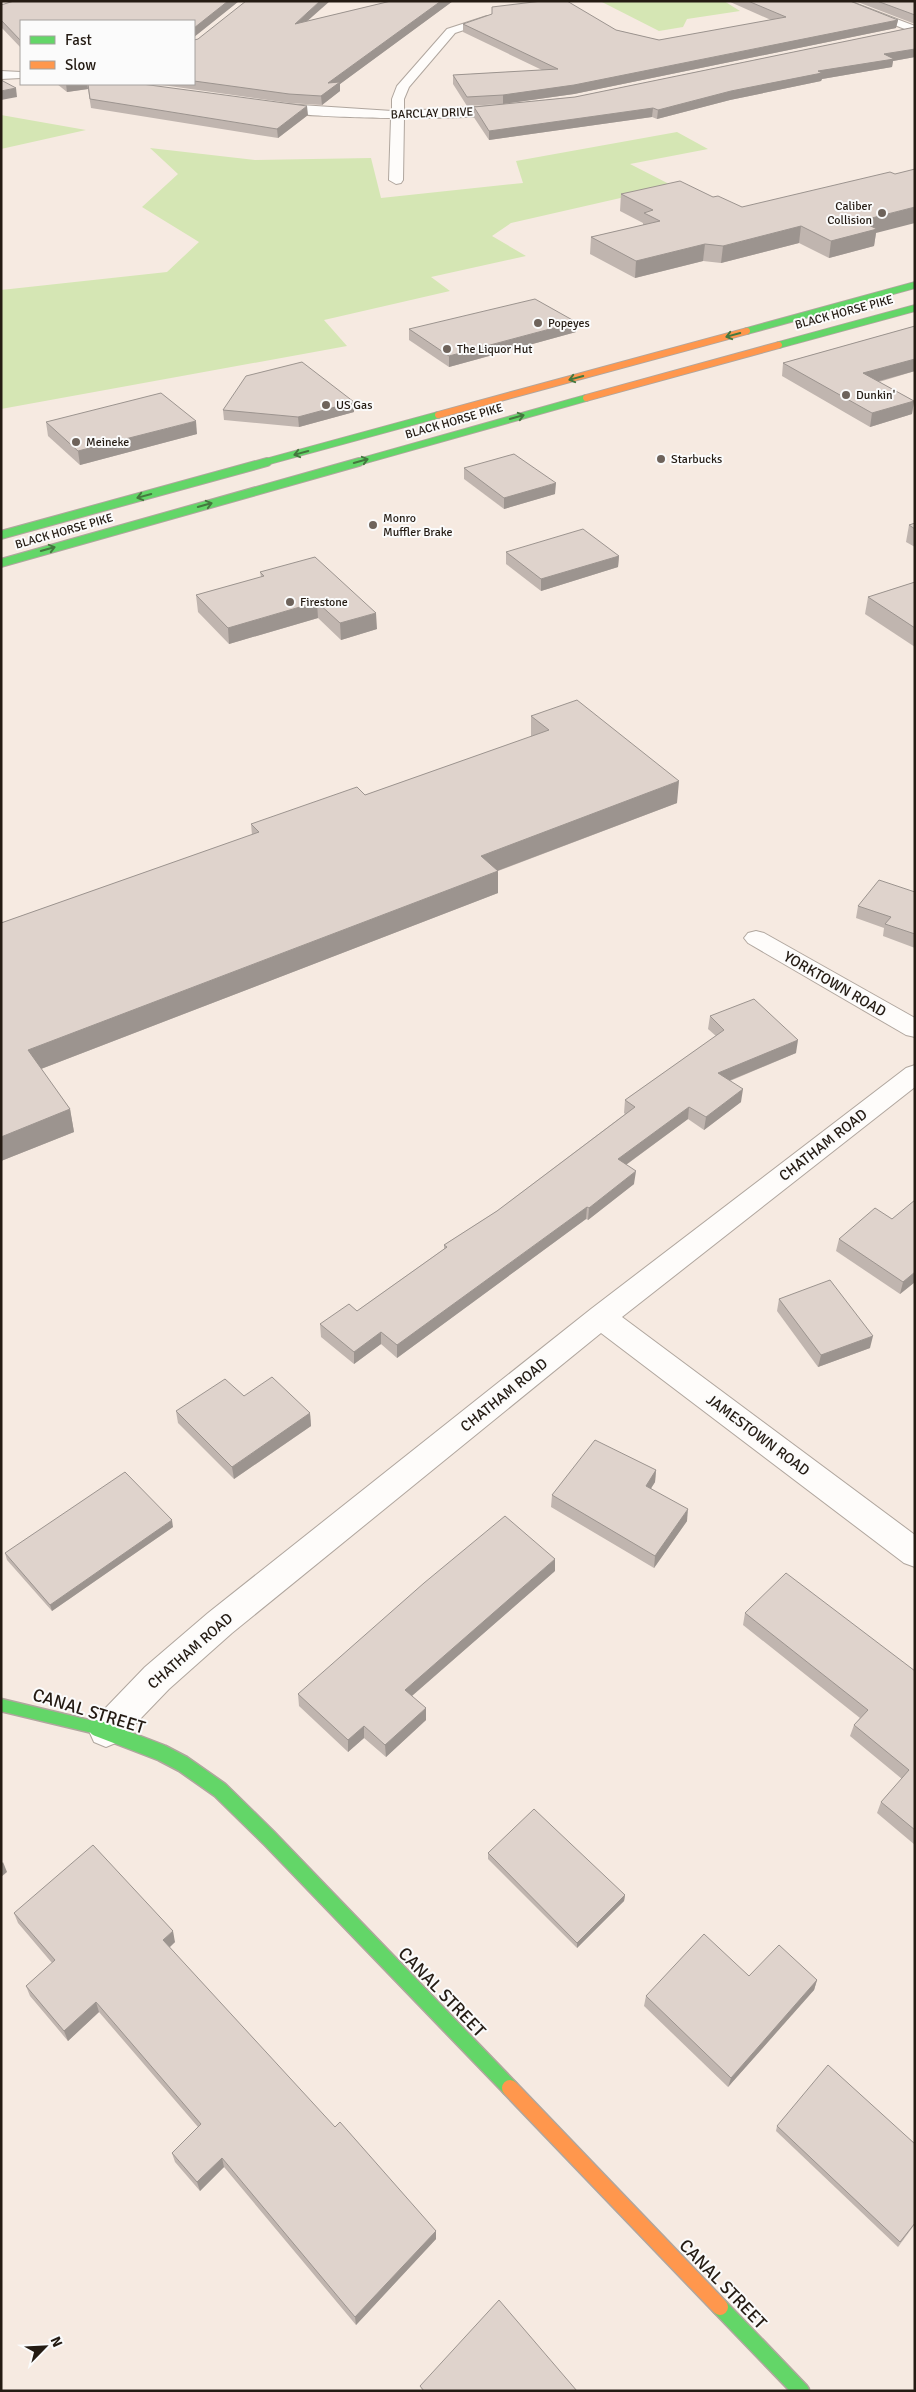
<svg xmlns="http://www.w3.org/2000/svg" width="916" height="2392" font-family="Signika,sans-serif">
	<rect width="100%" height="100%" fill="#f6eae1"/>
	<g fill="#d5e6b4">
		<polygon points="600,1 724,1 740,11 687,19 683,27 659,31"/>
		<polygon points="1,115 86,130 1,149"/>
		<polygon points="677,132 708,149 630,164 673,186 511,223 492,236 526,256 431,277 450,291 324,320 347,346 1,409 1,290 167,272 199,242 142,207 178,174 150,148 255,160 371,158 381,198 523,183 516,161"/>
	</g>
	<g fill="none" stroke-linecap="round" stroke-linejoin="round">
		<defs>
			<g id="street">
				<polygon points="833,1 849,1 915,26 915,33"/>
				<path d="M487 16 491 17V21L455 33 409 87 404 99V111L511 105 517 109C509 118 421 118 404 118L403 180 401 183 396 184 389 180 391 118C373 118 272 116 264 107L270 103 392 111V99L397 86 447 29Z"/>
				<polygon points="1,71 21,72 21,78 1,79"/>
				<polygon points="756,931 764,933 915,1018 915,1037 906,1035 748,943 744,938 748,933"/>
				<polygon points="915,1065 915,1087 622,1317 915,1535 915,1567 904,1563 601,1333 232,1633 169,1689 118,1742 106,1747 94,1742 89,1731 94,1720 145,1667 208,1613 591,1309 906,1068"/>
			</g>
			<g id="fast-far3">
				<polyline points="747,331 915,285"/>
				<polyline points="779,345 915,308"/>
				<polyline points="262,463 438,415"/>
				<polyline points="355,463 586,398"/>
			</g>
			<g id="fast-far2">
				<polyline points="1,535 267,462"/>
				<polyline points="1,563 359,462"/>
			</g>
			<polyline id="fast-far1" points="1,1705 101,1729"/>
			<g id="fast">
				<polyline points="97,1728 162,1753 183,1764 220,1790 269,1838 510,2088"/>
				<polyline points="720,2307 801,2391"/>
			</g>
			<g id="slow-far1">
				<polyline points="586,398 779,345"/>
				<polyline points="438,415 747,331"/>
			</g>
			<polyline id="slow" points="510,2088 720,2307"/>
		</defs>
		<use href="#street" stroke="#b0a69e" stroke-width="2"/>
		<use href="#fast-far3" stroke="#b0a69e" stroke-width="8"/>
		<use href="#fast-far2" stroke="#b0a69e" stroke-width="10"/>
		<use href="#fast-far1" stroke="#b0a69e" stroke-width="15"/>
		<use href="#fast" stroke="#b0a69e" stroke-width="19"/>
		<use href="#slow-far1" stroke="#b0a69e" stroke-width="8"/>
		<use href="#slow" stroke="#b0a69e" stroke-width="19"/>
		<use href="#street" fill="#fefcfa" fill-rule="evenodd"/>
		<use href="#fast-far3" stroke="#63d668" stroke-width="6"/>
		<use href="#fast-far2" stroke="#63d668" stroke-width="8"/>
		<use href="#fast-far1" stroke="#63d668" stroke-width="12"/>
		<use href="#fast" stroke="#63d668" stroke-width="16"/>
		<use href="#slow-far1" stroke="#ff974d" stroke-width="6"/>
		<use href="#slow" stroke="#ff974d" stroke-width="16"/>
	</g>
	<g fill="#c0b5af">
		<polygon points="14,1 239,1 194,37 21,21 21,48 1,27 1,5"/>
		<polygon points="391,1 453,1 340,84 340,91 322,105 289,103 155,84 194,84 194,40 308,21"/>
		<polygon points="728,1 850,1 898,20 896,28 574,94 503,104 467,106 453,84 453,75 542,70 463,32 463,24 616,30 659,40 771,20"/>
		<polygon points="855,1 915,1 915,24"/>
		<polygon points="915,27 915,57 893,61 892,67 822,79 821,81 730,100 657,119 652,117 489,140 473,116 474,107 575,97"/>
		<polygon points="57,84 142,84 308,115 278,138 91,108 88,89 67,92"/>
		<polygon points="621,194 713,197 742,207 876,233 874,246 829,258 799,243 721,263 703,261 635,278 590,254 591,237 643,225 643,223 620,211"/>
		<polygon points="915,326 915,371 879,382 914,401 912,414 870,427 782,376 783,363"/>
		<polygon points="409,329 576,332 449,367 409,340"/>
		<polygon points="354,402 354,412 299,427 224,420 223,410"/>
		<polygon points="46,422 197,434 80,465 48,436"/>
		<polygon points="464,468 555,494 504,509 464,479"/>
		<polygon points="915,523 915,547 906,542 909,525"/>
		<polygon points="506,552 619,556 618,567 541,591 506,564"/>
		<polygon points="260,572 377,629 341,640 318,618 229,644 198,612 196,595 261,577"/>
		<polygon points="915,582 915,647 865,614 868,597"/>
		<polygon points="531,716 677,803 498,871 498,893 41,1069 70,1109 74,1132 1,1161 1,923 252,835 251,824 365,795 531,737"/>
		<polygon points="915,892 915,948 883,936 884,928 856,918 858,906"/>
		<polygon points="710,1016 796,1053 730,1081 741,1102 704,1130 688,1119 626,1165 634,1184 588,1220 586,1219 397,1358 381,1344 354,1364 321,1337 320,1324 357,1311 444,1249 444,1245 497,1211 625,1114 624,1113 625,1100 716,1036 708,1029"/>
		<polygon points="892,1219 915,1282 900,1294 836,1251 839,1239"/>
		<polygon points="779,1299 870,1348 818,1367 777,1311"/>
		<polygon points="244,1396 310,1413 311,1426 234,1479 178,1423 176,1411"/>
		<polygon points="656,1470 655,1482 651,1488 687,1521 654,1568 551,1507 552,1495"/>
		<polygon points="173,1527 52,1611 7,1560 5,1553"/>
		<polygon points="555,1571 412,1696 426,1720 386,1757 364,1738 348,1752 299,1706 298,1694"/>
		<polygon points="745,1613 915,1671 915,1845 877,1813 881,1802 902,1779 850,1736 854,1725 860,1718 743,1625"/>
		<polygon points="488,1853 625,1895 624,1901 577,1948 488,1859"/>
		<polygon points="14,1913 175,1942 169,1947 436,2239 356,2325 224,2167 200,2191 175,2162 172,2153 198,2127 99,2012 68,2041 30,1996 26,1986 52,1963 18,1923"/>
		<polygon points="817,1980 814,1990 728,2087 644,2006 646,1996"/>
		<polygon points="777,2126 915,2144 915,2224 898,2247 776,2131"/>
	</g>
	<g fill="#9c948f">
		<polygon points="228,1 239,1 194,37 194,28"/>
		<polygon points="320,1 330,1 295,32 295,24"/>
		<polygon points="441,1 453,1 340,84 340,91 322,105 321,96 328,83"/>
		<polygon points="898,20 896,28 574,94 503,104 503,95"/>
		<polygon points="915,49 915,57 893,61 892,67 822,79 821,81 730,100 657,119 658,110 731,91 884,54"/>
		<polygon points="66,84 87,84 88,89 67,92"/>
		<polygon points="16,88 17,97 1,100 1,91"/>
		<polygon points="307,106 308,115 278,138 277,129"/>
		<polygon points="653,108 652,117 489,140 489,131"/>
		<polygon points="915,207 915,223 876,233 874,246 829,258 831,241 860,221"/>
		<polygon points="801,226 799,243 721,263 723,246"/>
		<polygon points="705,244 703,261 635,278 636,261"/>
		<polygon points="576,322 576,332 449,367 449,356"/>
		<polygon points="915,359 915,371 861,386 863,373"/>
		<polygon points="914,401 912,414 870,427 872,413"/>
		<polygon points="354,402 354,412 299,427 298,417"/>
		<polygon points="196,421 197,434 80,465 78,451"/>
		<polygon points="556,483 555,494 504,509 504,498"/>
		<polygon points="619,556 618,567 541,591 541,579"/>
		<polygon points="317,602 318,618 229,644 228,628"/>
		<polygon points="376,613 377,629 341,640 340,623"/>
		<polygon points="679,781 677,803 481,877 481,856"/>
		<polygon points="498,871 498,893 33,1072 28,1050"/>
		<polygon points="798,1040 796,1053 716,1086 718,1073"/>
		<polygon points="743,1089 741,1102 704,1130 706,1117"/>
		<polygon points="689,1107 688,1119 616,1172 618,1159"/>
		<polygon points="70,1109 74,1132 1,1161 1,1137"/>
		<polygon points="636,1171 634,1184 588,1220 589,1208"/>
		<polygon points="587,1207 586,1219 397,1358 397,1345"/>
		<polygon points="915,1272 915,1282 900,1294 903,1282"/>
		<polygon points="381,1332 381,1344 354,1364 354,1352"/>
		<polygon points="873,1336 870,1348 818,1367 821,1355"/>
		<polygon points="310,1413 311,1426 234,1479 232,1467"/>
		<polygon points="656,1470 655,1482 645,1498 646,1486"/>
		<polygon points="688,1509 687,1521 654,1568 655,1556"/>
		<polygon points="172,1520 173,1527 52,1611 50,1605"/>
		<polygon points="555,1559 555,1571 406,1701 405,1690"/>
		<polygon points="426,1708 426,1720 386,1757 385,1745"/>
		<polygon points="364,1726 364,1738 348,1752 348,1740"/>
		<polygon points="3,1862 7,1872 1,1877 1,1864"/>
		<polygon points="625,1895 624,1901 577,1948 577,1943"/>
		<polygon points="173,1931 175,1942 166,1951 163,1940"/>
		<polygon points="817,1980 814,1990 728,2087 731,2078"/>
		<polygon points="96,2002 99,2012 68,2041 64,2031"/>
		<polygon points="222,2158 224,2167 200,2191 197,2182"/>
		<polygon points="436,2231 436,2239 356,2325 355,2317"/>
	</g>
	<g fill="#dfd3cc" stroke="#9c948f">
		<polygon points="14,1 228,1 194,28 194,21 21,21 21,41 1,20 1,5"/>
		<polygon points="246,1 320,1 295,24 391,1 441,1 328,83 340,82 321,96 289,94 194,81 194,40 198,39"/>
		<polygon points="542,1 567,1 616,30 659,40 786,17 748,1 850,1 898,20 574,85 503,95 467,97 453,75 558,69 463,24 492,14 492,7"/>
		<polygon points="877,1 915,1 915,15"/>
		<polygon points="915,27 915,49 884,54 894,59 818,71 822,73 731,91 658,110 653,108 489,131 474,107 575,97"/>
		<polygon points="1,80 16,88 1,91"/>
		<polygon points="88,84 142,84 307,106 277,129 90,99"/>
		<polygon points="915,169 915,207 860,221 877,229 831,241 801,226 723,246 705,244 636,261 591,237 660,221 644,213 653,210 621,194 680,181 713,197 718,196 742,207 890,172 895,174"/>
		<polygon points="535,299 576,322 449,356 409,329"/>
		<polygon points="915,326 915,359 863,373 914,401 872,413 783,363"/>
		<polygon points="302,362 354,402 298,417 223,410 246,376"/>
		<polygon points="161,393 196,421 78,451 46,422"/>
		<polygon points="514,454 556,483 504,498 464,468"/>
		<polygon points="915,523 915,529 909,525"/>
		<polygon points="583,529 619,556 541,579 506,552"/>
		<polygon points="315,557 376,613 340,623 317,602 228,628 196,595 264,576 260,572"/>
		<polygon points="915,582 915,628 868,597"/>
		<polygon points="577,700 679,781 481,856 498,871 28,1050 70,1109 1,1137 1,923 259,832 251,824 357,787 365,795 549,730 531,716"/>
		<polygon points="879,880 915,892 915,934 885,924 891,917 858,906"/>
		<polygon points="754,999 798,1040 718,1073 743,1089 706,1117 689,1107 618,1159 636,1171 589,1208 587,1207 397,1345 381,1332 354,1352 320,1324 349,1304 357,1311 447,1247 444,1245 497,1211 635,1107 625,1100 724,1030 710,1016"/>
		<polygon points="915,1200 915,1272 903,1282 839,1239 875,1208 892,1219"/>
		<polygon points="830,1280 873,1336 821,1355 779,1299"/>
		<polygon points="272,1377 310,1413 232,1467 176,1411 225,1379 244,1396"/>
		<polygon points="595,1440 656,1470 646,1486 688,1509 655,1556 552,1495"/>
		<polygon points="125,1472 172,1520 50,1605 5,1553"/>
		<polygon points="505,1516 555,1559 405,1690 426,1708 385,1745 364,1726 348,1740 298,1694 424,1583"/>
		<polygon points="786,1573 915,1671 915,1830 881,1802 909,1770 854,1725 868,1710 745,1613"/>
		<polygon points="534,1809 625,1895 577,1943 488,1853"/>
		<polygon points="93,1845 173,1931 163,1940 335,2127 340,2122 436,2231 355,2317 222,2158 197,2182 172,2153 201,2124 96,2002 64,2031 26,1986 55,1960 14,1913"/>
		<polygon points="704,1934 749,1976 779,1945 817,1980 731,2078 646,1996"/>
		<polygon points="828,2065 915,2144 915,2223 900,2242 777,2126"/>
		<polygon points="499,2300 577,2391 424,2391 420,2386"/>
	</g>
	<defs><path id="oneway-shaft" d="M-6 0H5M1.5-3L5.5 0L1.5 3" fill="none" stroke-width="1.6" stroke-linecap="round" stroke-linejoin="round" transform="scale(1.25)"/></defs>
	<g stroke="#44783e">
		<use href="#oneway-shaft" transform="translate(733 335) rotate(165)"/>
		<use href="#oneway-shaft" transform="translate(576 378) rotate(165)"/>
		<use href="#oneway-shaft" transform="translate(517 417) rotate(-16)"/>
		<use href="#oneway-shaft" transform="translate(301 453) rotate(165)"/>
		<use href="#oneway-shaft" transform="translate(361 461) rotate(-16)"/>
		<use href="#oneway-shaft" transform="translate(144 496) rotate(165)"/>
		<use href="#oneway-shaft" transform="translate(205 505) rotate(-16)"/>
		<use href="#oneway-shaft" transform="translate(48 549) rotate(-16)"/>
	</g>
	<g fill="#6e635b" stroke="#fbfbfb" stroke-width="2">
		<circle cx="882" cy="213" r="5"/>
		<circle cx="538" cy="323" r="5"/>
		<circle cx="447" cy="349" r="5"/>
		<circle cx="846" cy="395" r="5"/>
		<circle cx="326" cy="405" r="5"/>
		<circle cx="76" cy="442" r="5"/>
		<circle cx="661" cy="459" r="5"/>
		<circle cx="373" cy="525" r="5"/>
		<circle cx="290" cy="602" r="5"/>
	</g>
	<g text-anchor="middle" stroke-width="4" stroke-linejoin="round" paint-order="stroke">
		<g font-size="12" fill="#241b13" stroke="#fbfbfb">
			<text transform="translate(432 113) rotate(-2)" y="4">BARCLAY DRIVE</text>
			<text transform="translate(844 312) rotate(-15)" y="4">BLACK HORSE PIKE</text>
			<text transform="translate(454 421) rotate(-16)" y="4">BLACK HORSE PIKE</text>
			<text transform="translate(64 531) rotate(-16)" y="4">BLACK HORSE PIKE</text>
		</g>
		<g font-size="12" fill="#241b13" stroke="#fbfbfb" text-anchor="start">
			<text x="872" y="210" text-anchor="end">Caliber<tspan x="872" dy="14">Collision</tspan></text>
			<text x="548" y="327">Popeyes</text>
			<text x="457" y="353">The Liquor Hut</text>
			<text x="856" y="399">Dunkin'</text>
			<text x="336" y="409">US Gas</text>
			<text x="86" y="446">Meineke</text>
			<text x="671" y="463">Starbucks</text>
			<text x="383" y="522">Monro<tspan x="383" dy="14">Muffler Brake</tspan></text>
			<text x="300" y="606">Firestone</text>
		</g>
		<g font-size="15" fill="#241b13" stroke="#fbfbfb">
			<text transform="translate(835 984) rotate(30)" y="5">YORKTOWN ROAD</text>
			<text transform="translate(823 1145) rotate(-38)" y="5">CHATHAM ROAD</text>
			<text transform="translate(504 1395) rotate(-39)" y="5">CHATHAM ROAD</text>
			<text transform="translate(758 1435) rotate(37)" y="5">JAMESTOWN ROAD</text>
			<text transform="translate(190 1651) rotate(-41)" y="5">CHATHAM ROAD</text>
		</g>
		<g font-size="18" fill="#241b13" stroke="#fbfbfb">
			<text transform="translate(89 1711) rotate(17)" y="6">CANAL STREET</text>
			<text transform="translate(442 1992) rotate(46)" y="6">CANAL STREET</text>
			<text transform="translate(723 2284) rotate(46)" y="6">CANAL STREET</text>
		</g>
	</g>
	<rect width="916" height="2392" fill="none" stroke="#241b13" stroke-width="5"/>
	<rect x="20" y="20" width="175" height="65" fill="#fbfbfb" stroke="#a5a19e"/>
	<rect x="30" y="36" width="25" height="8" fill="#63d668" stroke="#a5a19e"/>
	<text x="65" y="45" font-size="15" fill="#241b13">Fast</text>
	<rect x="30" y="61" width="25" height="8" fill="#ff974d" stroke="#a5a19e"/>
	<text x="65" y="70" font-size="15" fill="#241b13">Slow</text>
	<g transform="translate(45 2347) rotate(66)" stroke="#fbfbfb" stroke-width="4" paint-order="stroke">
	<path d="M0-4L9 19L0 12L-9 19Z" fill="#241b13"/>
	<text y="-8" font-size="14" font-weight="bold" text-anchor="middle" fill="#241b13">N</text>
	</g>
</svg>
